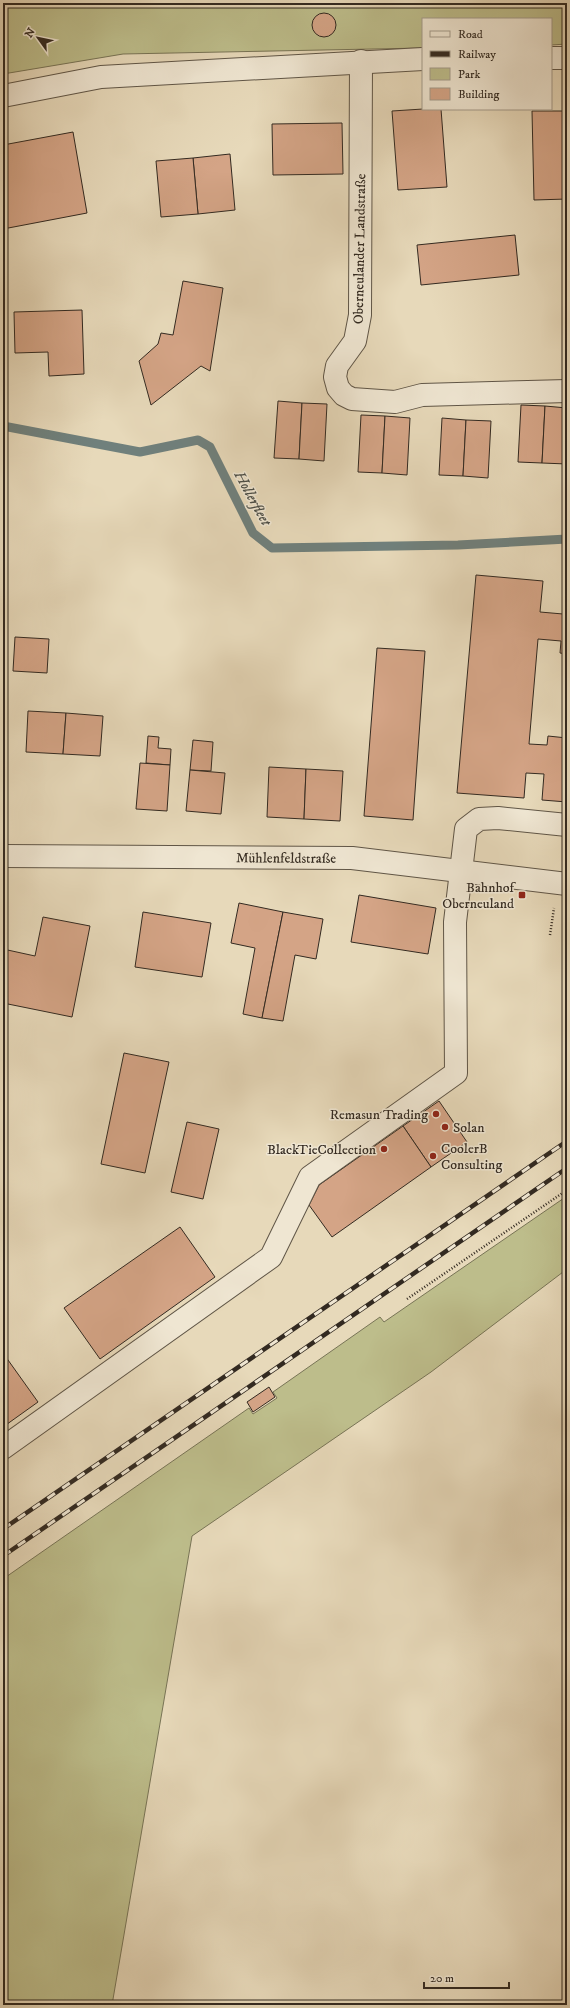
<svg xmlns="http://www.w3.org/2000/svg" width="570" height="2008" font-family="'IM FELL DW Pica',serif">
	<rect width="100%" height="100%" fill="#e7d9ba"/>
	<filter id="stains"><feTurbulence type="fractalNoise" baseFrequency=".005" numOctaves="4"/><feColorMatrix values="0 0 0 0 .2 0 0 0 0 .09 0 0 0 0 .02 0 0 0 .5 -.17"/></filter>
	<radialGradient id="worn" r=".72"><stop offset=".6" stop-color="#630" stop-opacity="0"/><stop offset="1" stop-color="#630" stop-opacity=".3"/></radialGradient>
	<g fill="#bdbd8b" stroke="#787456">
		<polygon points="3,3 567,3 567,44 551,45 551,19 423,19 423,48 123,54 3,74"/>
		<polygon points="567,1196 567,1269 431,1372 192,1536 112,2005 3,2005 3,1579 249,1408 253,1414 277,1398 273,1392 380,1317 384,1322"/>
	</g>
	<g fill="none" stroke-linecap="round" stroke-linejoin="round">
		<polyline stroke="#70807c" stroke-width="9" points="3,426 140,452 198,440 210,447 253,533 272,548 458,545 567,539"/>
	</g>
	<g fill="#d4a486" stroke="#332a21">
		<circle cx="324" cy="25" r="12"/>
		<polygon points="423,109 441,109 447,187 398,190 392,111"/>
		<polygon points="532,111 567,111 567,199 534,200"/>
		<polygon points="342,123 343,174 273,175 272,124"/>
		<polygon points="73,132 87,213 3,229 3,145"/>
		<polygon points="230,154 235,210 198,214 193,158"/>
		<polygon points="193,158 198,214 161,217 156,161"/>
		<polygon points="515,235 519,275 421,285 417,245"/>
		<polygon points="183,281 223,288 210,371 201,366 151,405 139,361 158,344 161,333 173,335"/>
		<polygon points="82,310 84,374 49,376 48,352 15,353 14,312"/>
		<polygon points="278,401 302,403 299,459 274,458"/>
		<polygon points="302,403 327,404 324,461 299,459"/>
		<polygon points="521,405 545,406 542,463 518,462"/>
		<polygon points="545,406 567,408 567,464 542,463"/>
		<polygon points="361,415 385,416 382,473 358,472"/>
		<polygon points="385,416 410,418 407,475 382,473"/>
		<polygon points="442,418 466,420 463,476 439,475"/>
		<polygon points="466,420 491,421 488,478 463,476"/>
		<polygon points="476,575 543,581 540,612 563,614 567,588 567,654 560,653 561,641 538,639 529,744 547,745 548,736 567,738 567,802 542,800 544,774 526,773 524,798 457,793"/>
		<polygon points="15,637 49,639 47,673 13,671"/>
		<polygon points="377,648 425,651 413,820 364,816"/>
		<polygon points="28,711 66,713 63,754 26,752"/>
		<polygon points="66,713 103,716 100,756 63,754"/>
		<polygon points="148,736 159,737 158,748 171,749 170,765 146,763"/>
		<polygon points="193,740 213,742 211,771 190,770"/>
		<polygon points="140,763 170,765 167,811 136,809"/>
		<polygon points="269,767 306,769 304,819 267,817"/>
		<polygon points="306,769 343,771 340,821 304,819"/>
		<polygon points="190,770 225,773 221,814 186,811"/>
		<polygon points="359,895 436,908 428,954 351,942"/>
		<polygon points="239,903 283,912 262,1018 243,1014 255,948 231,943"/>
		<polygon points="143,912 211,923 202,977 135,967"/>
		<polygon points="283,912 323,919 316,959 295,955 283,1021 262,1018"/>
		<polygon points="43,917 90,926 72,1017 3,1003 3,949 35,956"/>
		<polygon points="124,1053 169,1062 145,1173 101,1164"/>
		<polygon points="439,1101 467,1142 431,1167 403,1126"/>
		<polygon points="187,1122 219,1129 203,1199 171,1192"/>
		<polygon points="403,1126 431,1167 332,1237 309,1205 319,1185"/>
		<polygon points="3,1138 7,1139 3,1161"/>
		<polygon points="180,1227 215,1277 100,1359 64,1308"/>
		<polygon points="3,1353 38,1402 3,1427"/>
		<polygon points="269,1387 275,1397 253,1412 247,1402"/>
	</g>
	<g fill="none" stroke-linecap="round" stroke-linejoin="round">
		<defs>
			<g id="minor">
				<polyline points="551,58 567,58"/>
				<polyline points="361,61 360,315 355,341 337,366 335,377 338,388 344,395 352,399 395,402 422,395 567,391"/>
				<polyline points="3,96 101,77 423,59"/>
				<path id="s1" d="M3 856 352 858 567 884"/>
				<polyline points="3,1448 271,1257 310,1177 456,1073 455,922 466,829 479,819 498,818 567,825"/>
			</g>
		</defs>
		<use href="#minor" stroke="#605647" stroke-width="24"/>
		<g stroke="#332a21" stroke-width="2.5" stroke-dasharray="1 2" stroke-linecap="butt">
			<polyline points="550,935 554,908"/>
			<polyline points="407,1299 567,1190"/>
		</g>
		<use href="#minor" stroke="#efe6d2" stroke-width="22"/>
		<defs>
			<g id="rail">
				<polyline points="3,1529 567,1141"/>
				<polyline points="3,1556 567,1168"/>
			</g>
		</defs>
		<use href="#rail" stroke="#332a21" stroke-width="4.5"/>
		<use href="#rail" stroke="#efe6d2" stroke-width="3" stroke-dasharray="9" stroke-linecap="butt"/>
	</g>
	<g fill="#8f2418" stroke="#efe6d2" stroke-width="1.5">
		<rect x="518" y="891" width="8" height="8" rx="2"/>
		<circle cx="436" cy="1114" r="4"/>
		<circle cx="445" cy="1127" r="4"/>
		<circle cx="384" cy="1149" r="4"/>
		<circle cx="433" cy="1156" r="4"/>
	</g>
	<g text-anchor="middle" stroke-width="3" stroke-linejoin="round" paint-order="stroke">
		<g font-size="14" fill="#332a21" stroke="#efe6d2">
			<text transform="translate(359 249) rotate(-89)" y="5">Oberneulander Landstraße</text>
			<text dy="5" stroke="none"><textPath href="#s1" startOffset="283">Mühlenfeldstraße</textPath></text>
		</g>
		<g font-size="14" fill="#332a21" stroke="#efe6d2" text-anchor="end">
			<text x="514" y="892">Bahnhof<tspan x="514" dy="16">Oberneuland</tspan></text>
			<text x="428" y="1119">Remasun Trading</text>
			<text x="453" y="1132" text-anchor="start">Solan</text>
			<text x="441" y="1153" text-anchor="start">CoolerB<tspan x="441" dy="16">Consulting</tspan></text>
			<text x="376" y="1154">BlackTieCollection</text>
		</g>
		<g font-size="15" font-style="italic" fill="#4c4e47" stroke="#efe6d2">
			<text transform="translate(253 498) rotate(61)" y="5">Hollerfleet</text>
		</g>
	</g>
	<rect width="570" height="2008" fill="none" stroke="#e7d9ba" stroke-width="16"/>
	<rect x="4" y="4" width="562" height="2000" fill="none" stroke="#332a21" stroke-width="2"/>
	<rect x="8" y="8" width="554" height="1992" fill="none" stroke="#332a21"/>
	<rect x="422" y="18" width="130" height="92" fill="#efe6d2" stroke="#a49b8b"/>
	<rect x="430" y="31" width="20" height="6" fill="#efe6d2" stroke="#a49b8b"/>
	<text x="458" y="38" font-size="12" fill="#332a21">Road</text>
	<rect x="430" y="51" width="20" height="6" fill="#332a21" stroke="#a49b8b"/>
	<text x="458" y="58" font-size="12" fill="#332a21">Railway</text>
	<rect x="430" y="68" width="20" height="12" fill="#bdbd8b" stroke="#a49b8b"/>
	<text x="458" y="78" font-size="12" fill="#332a21">Park</text>
	<rect x="430" y="88" width="20" height="12" fill="#d4a486" stroke="#a49b8b"/>
	<text x="458" y="98" font-size="12" fill="#332a21">Building</text>
	<g transform="translate(38 38) rotate(303)" stroke="#efe6d2" stroke-width="3" paint-order="stroke">
	<path d="M0-3L7 15L0 10L-7 15Z" fill="#332a21"/>
	<text y="-6" font-size="11" font-weight="bold" text-anchor="middle" fill="#332a21">N</text>
	</g>
	<path d="M424 1982v6h85v-6" fill="none" stroke="#332a21" stroke-width="2"/>
	<text x="430" y="1982" font-size="12" fill="#332a21" stroke="#efe6d2" stroke-width="3" paint-order="stroke">20 m</text>
	<rect width="100%" height="100%" filter="url(#stains)"/>
	<rect width="100%" height="100%" fill="url(#worn)"/>
</svg>
